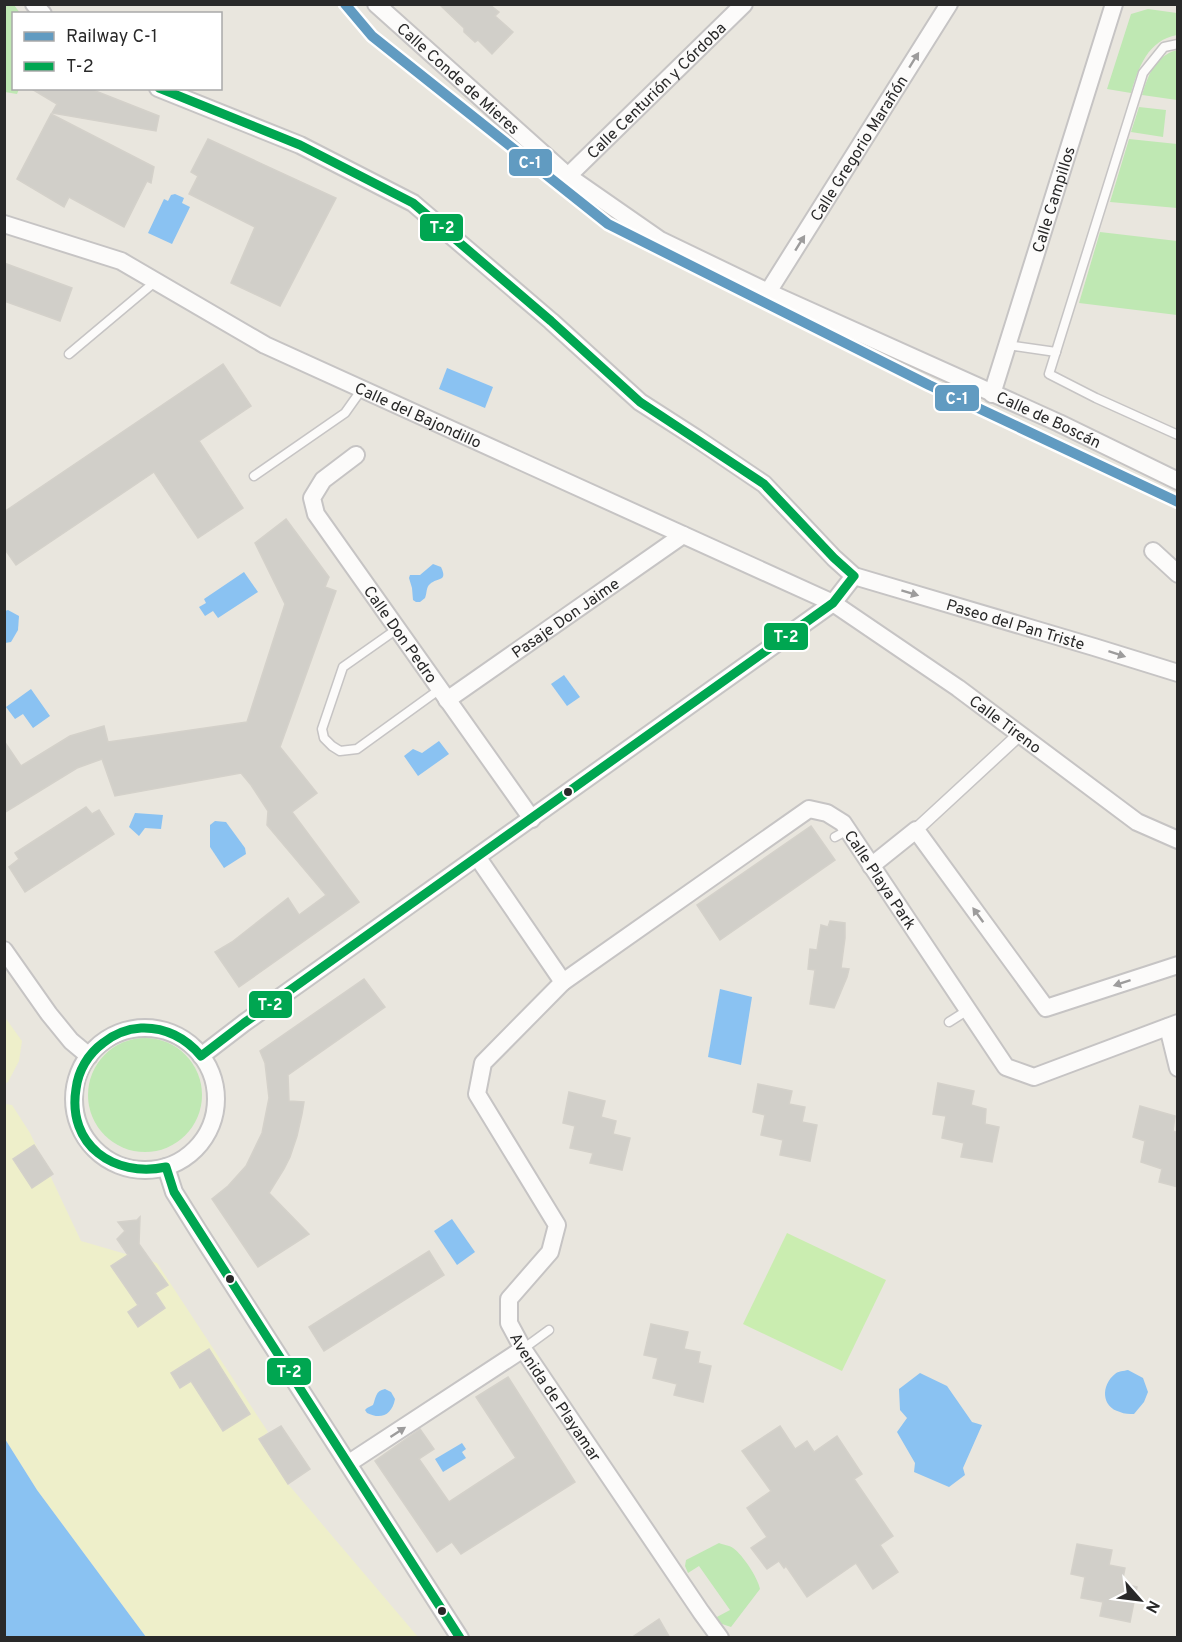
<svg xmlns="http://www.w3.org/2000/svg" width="1182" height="1642" font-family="Overpass,sans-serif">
	<rect width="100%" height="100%" fill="#e9e6de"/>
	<g fill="#bfe8b3">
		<polygon points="4,5 14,5 20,13 14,14 14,88 19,89 17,94 5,92"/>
		<path d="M1148 9 1177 13V35C1148 40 1138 68 1131 93L1107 89 1131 14Z"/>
		<path d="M1177 50V100L1142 95C1148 75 1155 56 1177 50Z"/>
		<polygon points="1139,107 1166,110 1163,137 1131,132"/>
		<polygon points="1129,139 1177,144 1177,208 1110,202"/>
		<polygon points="1100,232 1177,241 1177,315 1079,303"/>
		<circle cx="145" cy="1095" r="57"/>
		<path d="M719 1543C724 1545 729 1545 733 1548 743 1555 758 1578 760 1589L731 1627 719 1623 715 1618 730 1610 699 1566 688 1573 685 1566 686 1560Z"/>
	</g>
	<g fill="#eeefca">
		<polygon points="4,1016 22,1041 19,1061 8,1082 5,1084"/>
		<polygon points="5,1104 12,1105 30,1133 81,1241 157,1263 268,1432 259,1440 288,1484 418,1637 146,1637 37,1490 5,1439"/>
	</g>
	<polygon fill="#caedb0" points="787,1233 886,1280 842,1371 743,1324"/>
	<g fill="#8ac2f2">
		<polygon points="175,194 184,198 182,203 190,207 172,244 148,233 164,199 168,201 171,195"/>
		<polygon points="447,368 493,387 485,408 439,389"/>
		<path d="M433 564 441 567C448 582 438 577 430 584 426 587 427 593 425 598L420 602H416L413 600 412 588 409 578 410 575H420Z"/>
		<polygon points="244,572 258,592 218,618 213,611 205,616 199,607 206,603 204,599"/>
		<polygon points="8,610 19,616 18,630 11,642 5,643 5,611"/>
		<polygon points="564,675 580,697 567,706 551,684"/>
		<polygon points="31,689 50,716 33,728 23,714 15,719 6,707"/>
		<polygon points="439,741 449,754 418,776 404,756 413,749 422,753"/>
		<polygon points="135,813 163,815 161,829 145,828 139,836 129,827"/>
		<polygon points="215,821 226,822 245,848 246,854 224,868 210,847 210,825"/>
		<polygon points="720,989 752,997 741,1065 708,1057"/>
		<polygon points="452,1219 475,1252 457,1265 434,1231"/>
		<path d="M1128 1370 1143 1378 1148 1392 1144 1402 1134 1414C1130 1414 1124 1414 1120 1412 1101 1407 1101 1385 1115 1374 1118 1371 1124 1371 1128 1370Z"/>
		<polygon points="920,1373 947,1386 972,1422 982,1425 963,1468 965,1475 949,1487 914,1472 915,1463 897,1432 907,1418 900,1410 899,1389"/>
		<path d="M385 1389 391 1392 395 1399C392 1415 381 1420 367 1413L365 1410 367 1408 373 1405C376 1398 375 1391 385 1389Z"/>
		<polygon points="5,1439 37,1490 146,1637 5,1637"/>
		<polygon points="462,1443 466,1449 462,1452 466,1458 443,1472 435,1459"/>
	</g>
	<g fill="#d1cfc9" stroke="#d4d1ca" stroke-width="1.5">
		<polygon points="440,5 490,5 499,12 495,16 513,32 492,54 478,40 475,42 464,32 464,28"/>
		<polygon points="30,88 88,88 159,116 156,131 52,113 57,104"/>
		<polygon points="51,114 154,167 151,183 147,181 124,227 69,197 64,207 17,179"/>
		<polygon points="208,139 336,198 280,306 231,283 255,227 189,194 198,176 191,172"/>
		<polygon points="4,263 72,288 60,321 4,301"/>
		<polygon points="223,364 251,406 199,441 243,508 198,538 154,472 16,565 4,548 4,512"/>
		<polygon points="286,519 329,577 325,587 336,591 280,747 317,793 292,812 359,902 239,987 215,952 232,942 288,898 299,915 326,895 267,825 268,811 251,785 241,773 115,796 102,759 77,768 4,813 4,741 21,766 70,736 104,726 108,742 247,722 285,604 255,543"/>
		<polygon points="86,807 92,814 99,810 114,834 25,892 9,867 19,859 15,853"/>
		<polygon points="811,826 835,860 720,940 697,905"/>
		<polygon points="830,921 845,923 845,938 841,968 849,969 847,977 834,1008 810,1004 815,970 808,969 810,949 817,950 821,925 828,927"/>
		<polygon points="364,979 385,1007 288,1075 289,1101 304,1102 302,1114 297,1136 290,1157 284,1169 269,1193 309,1234 258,1267 212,1199 228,1186 246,1166 262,1133 269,1098 265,1063 260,1051"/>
		<polygon points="938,1083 974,1091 971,1105 986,1109 985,1124 999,1127 992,1162 961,1157 964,1143 942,1138 946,1116 933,1114"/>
		<polygon points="758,1084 792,1091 789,1104 805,1107 802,1122 817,1125 810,1161 780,1155 783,1140 761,1135 765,1115 753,1112"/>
		<polygon points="569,1092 605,1101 601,1117 616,1121 613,1134 630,1138 622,1170 590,1163 593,1153 570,1148 575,1126 563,1123"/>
		<polygon points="1140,1106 1175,1116 1173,1131 1178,1133 1178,1187 1159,1182 1162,1169 1141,1162 1145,1141 1133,1137"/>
		<polygon points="34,1145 53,1174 32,1188 13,1159"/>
		<polygon points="140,1217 139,1244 168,1285 155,1293 165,1308 138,1327 128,1312 138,1305 111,1266 128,1255 117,1239 125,1231 118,1222 137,1220"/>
		<polygon points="429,1251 444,1275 324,1351 309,1327"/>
		<polygon points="651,1324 688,1332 684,1349 700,1352 698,1363 711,1366 703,1402 674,1395 677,1384 653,1378 658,1358 644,1355"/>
		<polygon points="209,1349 250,1414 223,1431 191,1381 180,1388 171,1373"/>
		<polygon points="508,1377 575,1482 461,1554 452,1542 437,1552 375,1461 420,1429 434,1449 419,1459 449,1502 516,1458 476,1397"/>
		<polygon points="281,1426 310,1469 288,1484 259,1439"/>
		<polygon points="780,1426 795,1449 807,1441 814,1452 837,1436 862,1474 854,1479 893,1536 880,1545 898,1572 873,1589 856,1563 807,1597 786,1566 784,1568 779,1561 767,1569 751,1548 767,1537 747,1508 771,1491 742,1451"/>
		<polygon points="1077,1544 1112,1550 1109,1565 1125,1568 1122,1583 1137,1587 1130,1622 1100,1616 1103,1602 1081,1598 1085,1577 1071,1574"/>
		<polygon points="659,1619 670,1638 631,1638"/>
	</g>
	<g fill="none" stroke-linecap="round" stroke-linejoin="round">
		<defs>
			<g id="service">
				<polyline points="1178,44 1164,47 1143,73 1049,374 1096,398 1178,435"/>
				<polyline points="1007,345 1056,352"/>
				<polyline points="69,354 156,281"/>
				<polyline points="254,476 345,413 362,389"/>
				<polyline points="397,629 343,667 322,729 324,738 332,746 340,751 357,749 440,689"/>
				<polyline points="835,837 848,830"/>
				<polyline points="949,1022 968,1010"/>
				<polyline points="523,1349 549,1330"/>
			</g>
			<polyline id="pedestrian" points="916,830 1020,734"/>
			<g id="minor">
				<polyline points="34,4 43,14"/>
				<path id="s1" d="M376 4 568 176 660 240 768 292 1059 423 1178 481"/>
				<path id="s2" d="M158 88 300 145 413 203 551 321 640 402 696 438 764 484 834 558 854 576 1094 647 1178 673"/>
				<path id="s3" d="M568 176 744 4"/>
				<path id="s4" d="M4 224 121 261 265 345 833 603 958 688 1137 822 1178 840"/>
				<path id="s5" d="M768 292 949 4"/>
				<path id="s6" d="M992 394 1114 4"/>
				<path id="s7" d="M356 455 323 480 312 498 316 514 532 819"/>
				<polyline points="1153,551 1178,574"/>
				<path id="s8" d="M447 700 683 535"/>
				<path id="s9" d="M478 858 563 982 483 1063 477 1094 557 1225 550 1252 509 1299V1323L523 1349 701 1612 720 1638"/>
				<polyline points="871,866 916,830 1046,1008 1178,965"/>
				<polyline points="4,950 49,1014 71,1041 89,1056"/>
				<path id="s10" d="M563 982 809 809 827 813 843 823 1006 1067 1034 1077 1178 1023"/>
				<polyline points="1168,1027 1178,1068"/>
				<circle cx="145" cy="1099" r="71"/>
				<polyline points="201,1056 244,1023 833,603 854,576"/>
				<polyline points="166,1167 174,1192 199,1232 460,1638"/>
				<polyline points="349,1463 523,1349"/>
			</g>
		</defs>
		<use href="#service" stroke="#c6c4c4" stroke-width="11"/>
		<use href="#pedestrian" stroke="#c6c4c4" stroke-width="15"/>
		<use href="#minor" stroke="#c6c4c4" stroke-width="20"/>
		<use href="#service" stroke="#fcfbfa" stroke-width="8"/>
		<use href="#pedestrian" stroke="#fcfbfa" stroke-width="12"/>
		<use href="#minor" stroke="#fcfbfa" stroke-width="16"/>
		<defs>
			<path id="bus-1" d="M159 88 300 145 413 203 551 321 640 402 764 484 834 558 854 576 833 603 244 1023 201 1056C186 1038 165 1027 141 1028 126 1029 114 1034 103 1043 88 1054 78 1071 76 1089 67 1145 114 1178 166 1167L174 1192 460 1638"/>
		</defs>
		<use href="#bus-1" stroke="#fff" stroke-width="14"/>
		<use href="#bus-1" stroke="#00a651" stroke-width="9"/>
		<defs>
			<polyline id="rail-1" points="345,4 372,36 608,224 929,385 1178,502"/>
		</defs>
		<use href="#rail-1" stroke="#fff" stroke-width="15"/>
		<use href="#rail-1" stroke="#619bc1" stroke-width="10"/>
	</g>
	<defs><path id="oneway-solid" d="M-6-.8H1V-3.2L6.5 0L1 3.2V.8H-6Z" transform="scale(1.5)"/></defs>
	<g fill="#9d9c9c">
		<use href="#oneway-solid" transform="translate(914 60) rotate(-58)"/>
		<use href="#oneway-solid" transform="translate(800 243) rotate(-58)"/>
		<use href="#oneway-solid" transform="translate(910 593) rotate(17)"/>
		<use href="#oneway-solid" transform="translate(1117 654) rotate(18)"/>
		<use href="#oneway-solid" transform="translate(978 915) rotate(-126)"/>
		<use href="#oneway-solid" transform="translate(1122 983) rotate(162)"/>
		<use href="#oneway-solid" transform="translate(398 1432) rotate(-33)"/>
	</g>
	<g fill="#292929" stroke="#fff" stroke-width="2">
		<circle cx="568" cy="792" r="5"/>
		<circle cx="230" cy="1279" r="5"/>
		<circle cx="442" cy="1611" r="5"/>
	</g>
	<g text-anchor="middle" stroke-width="5" stroke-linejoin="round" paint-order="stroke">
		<g font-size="16" fill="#292929" stroke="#fff">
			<text dy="6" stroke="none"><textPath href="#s1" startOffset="111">Calle Conde de Mieres</textPath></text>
			<text dy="6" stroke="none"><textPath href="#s3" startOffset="123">Calle Centurión y Córdoba</textPath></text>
			<text dy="6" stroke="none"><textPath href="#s5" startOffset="170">Calle Gregorio Marañón</textPath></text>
			<text dy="6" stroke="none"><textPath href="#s6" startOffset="204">Calle Campillos</textPath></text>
			<text dy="6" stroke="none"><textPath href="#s4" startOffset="458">Calle del Bajondillo</textPath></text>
			<text dy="6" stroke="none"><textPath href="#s1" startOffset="798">Calle de Boscán</textPath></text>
			<text dy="6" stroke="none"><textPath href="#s8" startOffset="144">Pasaje Don Jaime</textPath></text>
			<text dy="6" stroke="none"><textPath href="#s2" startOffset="1028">Paseo del Pan Triste</textPath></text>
			<text dy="6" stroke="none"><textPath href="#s7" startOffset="226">Calle Don Pedro</textPath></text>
			<text dy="6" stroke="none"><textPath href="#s4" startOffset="1124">Calle Tireno</textPath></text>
			<text dy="6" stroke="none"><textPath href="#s10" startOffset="406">Calle Playa Park</textPath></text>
			<text dy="6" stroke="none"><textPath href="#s9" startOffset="651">Avenida de Playamar</textPath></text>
		</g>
	</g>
	<g stroke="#fff" stroke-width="2">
		<rect x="508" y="148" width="45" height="29" rx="6" fill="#619bc1"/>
		<rect x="419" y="213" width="45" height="29" rx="6" fill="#00a651"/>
		<rect x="934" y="384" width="46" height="28" rx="6" fill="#619bc1"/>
		<rect x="763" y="622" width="46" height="29" rx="6" fill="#00a651"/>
		<rect x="248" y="990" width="45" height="29" rx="6" fill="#00a651"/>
		<rect x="266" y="1357" width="46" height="29" rx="6" fill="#00a651"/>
	</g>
	<g font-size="16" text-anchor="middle" font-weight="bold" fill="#fff">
		<text x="530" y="168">C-1</text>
		<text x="442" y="233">T-2</text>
		<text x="957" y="404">C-1</text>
		<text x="786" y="642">T-2</text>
		<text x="270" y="1010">T-2</text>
		<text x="289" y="1377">T-2</text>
	</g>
	<rect width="1182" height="1642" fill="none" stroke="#292929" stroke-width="12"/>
	<rect x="12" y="12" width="210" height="78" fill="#ffffff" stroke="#a9a9a9" stroke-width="1.5"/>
	<rect x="24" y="32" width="30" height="9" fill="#619bc1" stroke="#a9a9a9" stroke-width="1.5"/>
	<text x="66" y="42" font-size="18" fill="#292929">Railway C-1</text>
	<rect x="24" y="62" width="30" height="9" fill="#00a651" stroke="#a9a9a9" stroke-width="1.5"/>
	<text x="66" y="72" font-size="18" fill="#292929">T-2</text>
	<g transform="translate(1140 1600) rotate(118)" stroke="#ffffff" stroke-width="4.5" paint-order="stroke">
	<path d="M0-4.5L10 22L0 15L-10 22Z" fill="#292929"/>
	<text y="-9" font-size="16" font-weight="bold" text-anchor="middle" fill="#292929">N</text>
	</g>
</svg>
